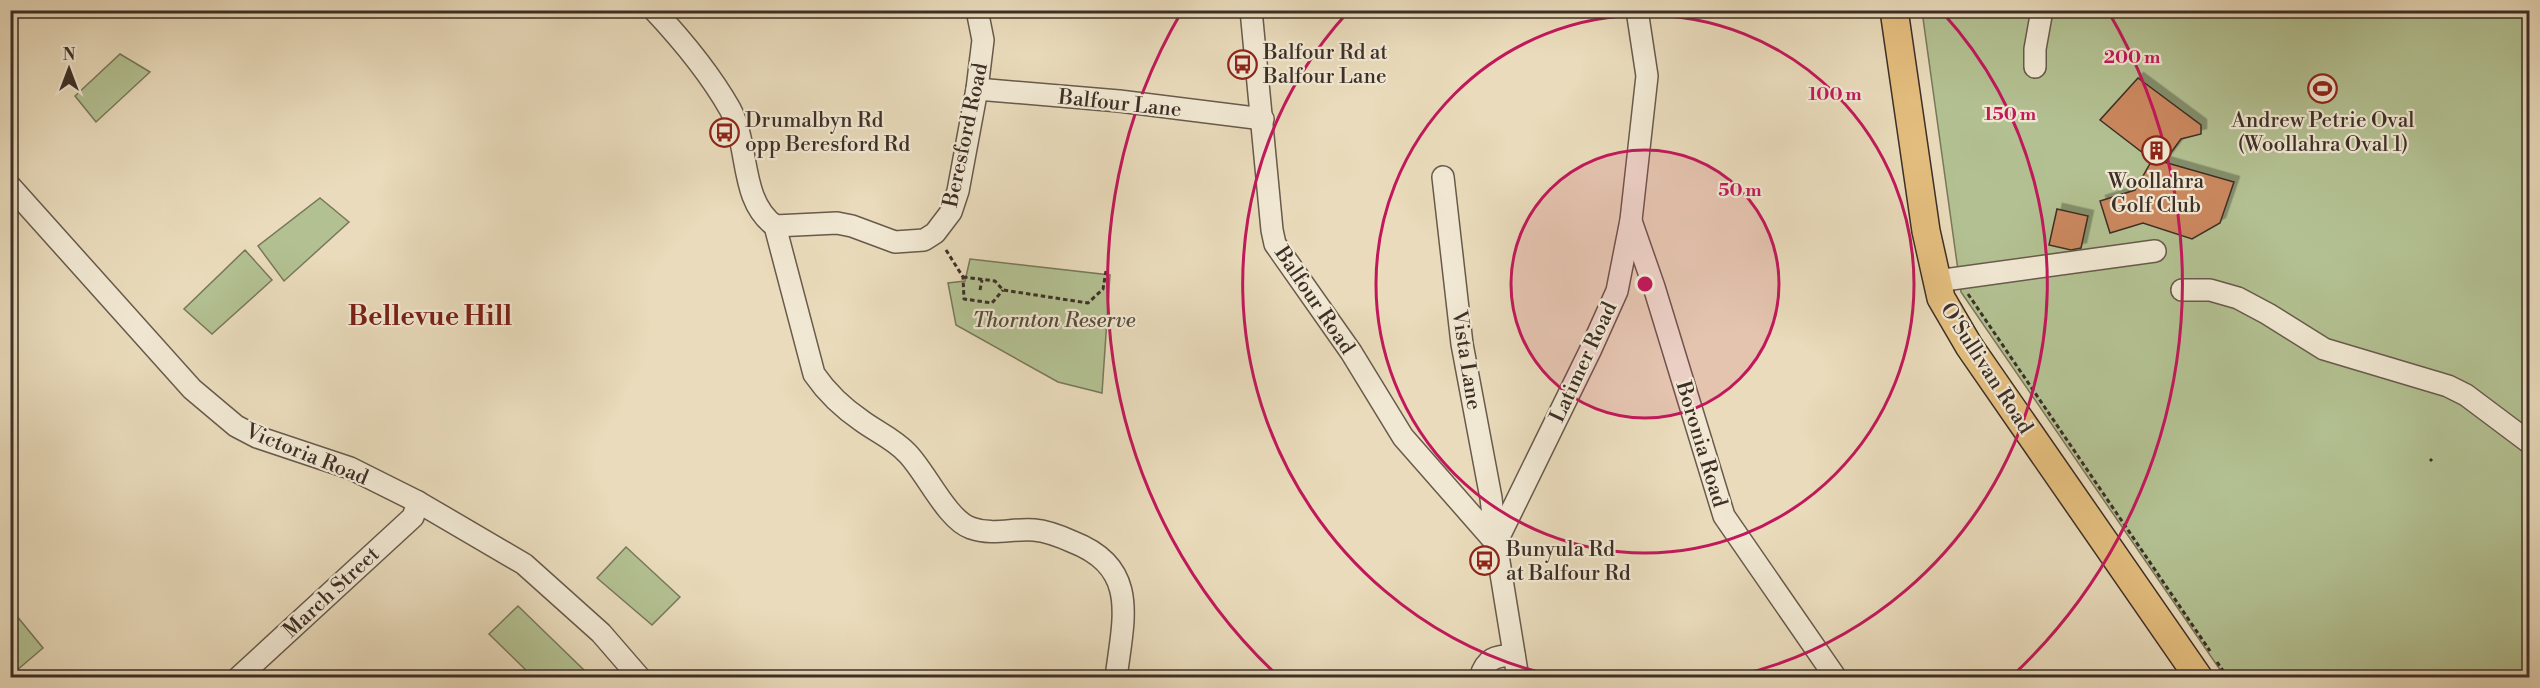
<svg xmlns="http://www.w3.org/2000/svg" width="2540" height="688" font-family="'Libre Bodoni',serif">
	<defs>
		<filter id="shadow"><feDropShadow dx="5.5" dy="-5.5" stdDeviation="0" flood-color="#0004"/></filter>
	</defs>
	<rect width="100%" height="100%" fill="#e9dbbb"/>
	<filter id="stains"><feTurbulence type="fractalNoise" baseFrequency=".00333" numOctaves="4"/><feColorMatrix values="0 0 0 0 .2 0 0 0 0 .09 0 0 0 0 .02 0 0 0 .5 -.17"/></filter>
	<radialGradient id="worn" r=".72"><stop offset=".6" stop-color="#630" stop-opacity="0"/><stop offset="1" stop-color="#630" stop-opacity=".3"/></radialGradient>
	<g fill="#b3c192" stroke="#78785c" stroke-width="1.5">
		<polygon points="1922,11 2529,11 2529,677 2225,677 1961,292"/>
		<polygon points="120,54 150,72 96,122 75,96"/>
		<polygon points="320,198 349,222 284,281 258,246"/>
		<polygon points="245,250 272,280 212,334 184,309"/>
		<polygon points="970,259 1110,275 1102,393 1058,382 956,325 948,283 965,281"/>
		<polygon points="626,547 680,597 652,625 597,578"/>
		<polygon points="518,606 584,670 577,677 533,677 489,634"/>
		<polygon points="11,609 43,648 16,671 11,665"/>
	</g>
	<g fill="#cb885f" stroke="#3d2f27" stroke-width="1.5" filter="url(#shadow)">
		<polygon points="2138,78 2201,125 2201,134 2181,139 2164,162 2234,182 2220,223 2192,239 2143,223 2110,233 2100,201 2135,190 2152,160 2100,120"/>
		<polygon points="2057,209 2088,216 2081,248 2071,250 2049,245"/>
	</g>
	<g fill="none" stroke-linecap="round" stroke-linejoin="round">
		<defs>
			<g id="minor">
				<path d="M654 10C683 41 709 72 730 109 750 146 739 200 775 226L814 374C827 393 843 408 862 421 877 432 894 439 907 453 926 472 947 520 971 528 993 536 1013 528 1034 530 1047 531 1062 537 1073 542 1140 568 1123 620 1116 678"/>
				<polyline points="1251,10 1272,230 1275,244 1351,352 1403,437 1496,543"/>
				<polyline points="2035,67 2035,49 2042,10"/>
				<polyline points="977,89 1119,101 1263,119"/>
				<polyline points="1443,177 1462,344 1491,498 1496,543 1518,678"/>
				<polyline points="10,186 192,389 236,426 257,437 350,468 418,502 524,564 601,633 640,678"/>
				<polyline points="1631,221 1654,287 1724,516 1836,678"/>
				<polyline points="775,226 837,223 852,226 895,242 924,240 935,233 951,212 958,191 977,89 983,40 977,10"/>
				<polyline points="1937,281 2155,251"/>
				<polyline points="2182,290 2210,290 2238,298 2268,314 2324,349 2448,386 2466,395 2530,443"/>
				<polyline points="1496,543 1590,351 1617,291 1631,220 1647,76 1637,10"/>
				<polyline points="238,678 413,517 418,502"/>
				<path d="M1480 678C1486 658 1495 656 1514 655"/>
			</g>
			<polyline id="major" points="1894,10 1926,231 1941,298 1969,346 2199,678"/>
		</defs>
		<use href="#minor" stroke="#685a4c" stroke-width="24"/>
		<use href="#major" stroke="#3d2f27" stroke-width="30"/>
		<g stroke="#3d2f27" stroke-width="3" stroke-dasharray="4.5 3" stroke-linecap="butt">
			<polyline points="946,250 963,277 964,299 992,303 1003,290"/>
			<polyline points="963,277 995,281 1003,290 1088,303 1103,289 1106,271"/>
			<polyline points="980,290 982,280"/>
			<polyline points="1968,294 2210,651"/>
			<polyline points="2430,459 2432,461"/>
			<polyline points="2217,662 2228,678"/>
		</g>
		<use href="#minor" stroke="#f1e8d3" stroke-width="21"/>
		<use href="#major" stroke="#e4be7e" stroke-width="27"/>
	</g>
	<circle cx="1645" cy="284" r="134" fill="#c2185b" fill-opacity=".12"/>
	<g fill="none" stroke="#c2185b" stroke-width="3">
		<circle cx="1645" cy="284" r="134"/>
		<circle cx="1645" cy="284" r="269"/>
		<path d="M1558 677A403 403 0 0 1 1348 12M1942 12A403 403 0 0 1 1732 677"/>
		<path d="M1279 677A537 537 0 0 1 1182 11M2108 11A537 537 0 0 1 2011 677"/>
	</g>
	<defs>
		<symbol id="bus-ring" viewBox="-11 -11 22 22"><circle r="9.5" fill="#f1e8d3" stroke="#8f2418" stroke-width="1.5"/><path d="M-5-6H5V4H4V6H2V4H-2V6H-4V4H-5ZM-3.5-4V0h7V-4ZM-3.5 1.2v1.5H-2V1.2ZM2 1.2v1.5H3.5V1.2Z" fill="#8f2418"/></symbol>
		<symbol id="stadium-ring" viewBox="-11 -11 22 22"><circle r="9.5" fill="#f1e8d3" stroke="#8f2418" stroke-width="1.5"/><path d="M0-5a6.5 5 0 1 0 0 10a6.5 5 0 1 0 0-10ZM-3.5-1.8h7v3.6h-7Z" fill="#8f2418"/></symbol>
		<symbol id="building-ring" viewBox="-11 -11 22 22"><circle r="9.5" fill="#f1e8d3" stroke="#8f2418" stroke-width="1.5"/><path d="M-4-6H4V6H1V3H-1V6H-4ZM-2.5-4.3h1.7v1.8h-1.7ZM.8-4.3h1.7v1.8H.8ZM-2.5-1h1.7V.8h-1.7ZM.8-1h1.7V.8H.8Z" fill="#8f2418"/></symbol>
	</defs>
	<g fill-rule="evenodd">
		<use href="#bus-ring" x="1226" y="48" width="33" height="33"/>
		<use href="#stadium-ring" x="2306" y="72" width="33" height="33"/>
		<use href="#bus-ring" x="708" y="116" width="33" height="33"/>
		<use href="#building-ring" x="2140" y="134" width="33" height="33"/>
		<use href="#bus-ring" x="1468" y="544" width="33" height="33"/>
	</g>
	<g text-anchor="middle" stroke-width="4.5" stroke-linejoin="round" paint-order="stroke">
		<g font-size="21" fill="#3d2f27" stroke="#f1e8d3" text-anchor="start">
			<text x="1263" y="59">Balfour Rd at<tspan x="1263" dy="24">Balfour Lane</tspan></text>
			<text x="745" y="127">Drumalbyn Rd<tspan x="745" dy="24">opp Beresford Rd</tspan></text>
			<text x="2323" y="127" text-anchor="middle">Andrew Petrie Oval<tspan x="2323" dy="24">(Woollahra Oval 1)</tspan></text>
			<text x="2156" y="188" text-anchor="middle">Woollahra<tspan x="2156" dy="24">Golf Club</tspan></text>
			<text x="1506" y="556">Bunyula Rd<tspan x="1506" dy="24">at Balfour Rd</tspan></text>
		</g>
		<g font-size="21" fill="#3d2f27" stroke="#f1e8d3">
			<text transform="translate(1120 103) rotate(6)" y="7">Balfour Lane</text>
			<text transform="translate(965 135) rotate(-78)" y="7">Beresford Road</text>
			<text transform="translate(1315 300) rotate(56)" y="7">Balfour Road</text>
			<text transform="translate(1467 360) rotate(81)" y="7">Vista Lane</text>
			<text transform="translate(1583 362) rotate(-65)" y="7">Latimer Road</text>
			<text transform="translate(1987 368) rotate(57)" y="7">O'Sullivan Road</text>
			<text transform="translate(1702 444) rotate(73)" y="7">Boronia Road</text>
			<text transform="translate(307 454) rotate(22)" y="7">Victoria Road</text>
			<text transform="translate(331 592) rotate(-43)" y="7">March Street</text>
		</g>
		<g font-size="21" font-style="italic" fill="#554c3c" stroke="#f1e8d3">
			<text x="1054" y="327">Thornton Reserve</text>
		</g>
		<g font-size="27" font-weight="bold" fill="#7a1f14" stroke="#f1e8d3">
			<text x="430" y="325">Bellevue Hill</text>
		</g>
	</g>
	<circle cx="1645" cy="284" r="9" fill="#c2185b" stroke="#f1e8d3" stroke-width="3"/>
	<g font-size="18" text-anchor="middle" font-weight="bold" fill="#c2185b" stroke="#f1e8d3" stroke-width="4.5" stroke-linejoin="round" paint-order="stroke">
		<text x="2132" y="63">200 m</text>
		<text x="1835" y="100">100 m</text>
		<text x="2010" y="120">150 m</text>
		<text x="1740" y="196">50 m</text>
	</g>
	<rect width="2540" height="688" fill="none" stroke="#e9dbbb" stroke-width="36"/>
	<rect x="12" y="12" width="2516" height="664" fill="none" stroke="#3d2f27" stroke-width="3"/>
	<rect x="18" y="18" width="2504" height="652" fill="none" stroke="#3d2f27" stroke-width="1.5"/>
	<g transform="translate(69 69)" stroke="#f1e8d3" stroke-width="4.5" paint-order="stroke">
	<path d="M0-4.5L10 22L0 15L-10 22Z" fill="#3d2f27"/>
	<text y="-9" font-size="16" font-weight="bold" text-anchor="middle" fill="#3d2f27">N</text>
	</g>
	<rect width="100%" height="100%" filter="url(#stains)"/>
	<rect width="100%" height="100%" fill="url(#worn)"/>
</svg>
